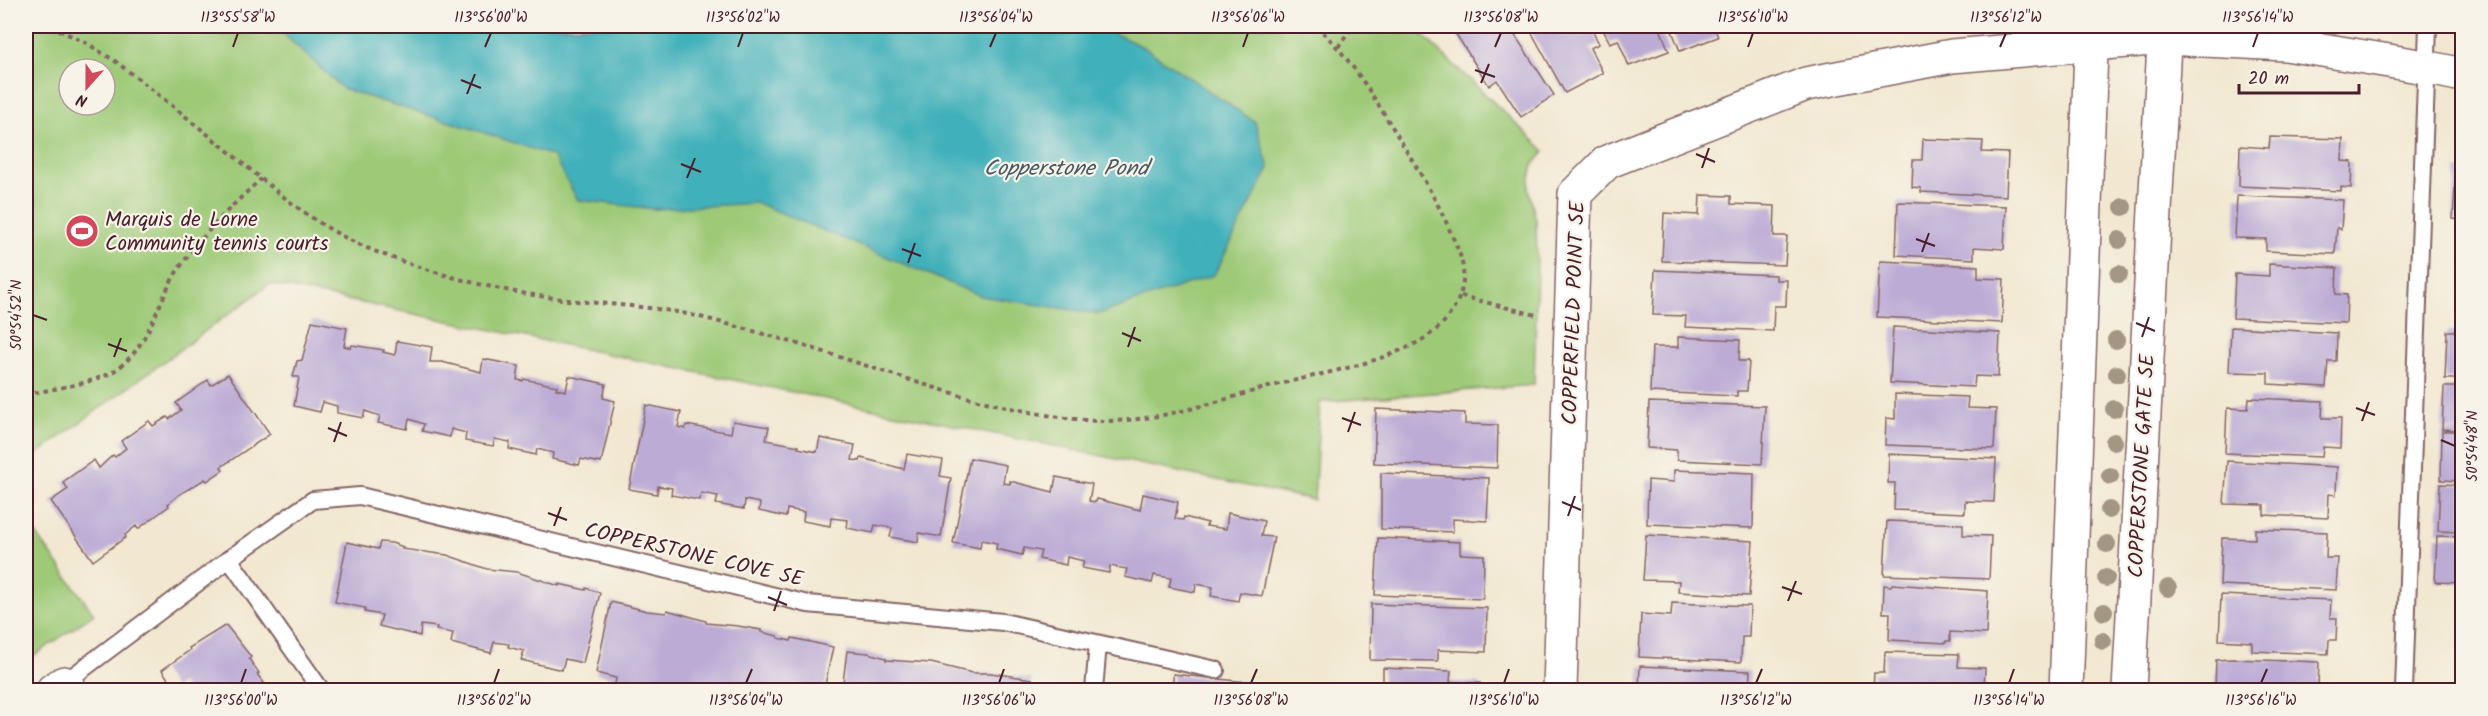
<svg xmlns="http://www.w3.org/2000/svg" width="2488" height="716" font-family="Kalam,sans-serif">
	<rect width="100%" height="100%" fill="#f7f3e8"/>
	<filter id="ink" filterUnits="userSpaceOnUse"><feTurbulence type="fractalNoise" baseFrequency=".0167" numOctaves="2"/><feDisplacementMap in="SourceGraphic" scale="12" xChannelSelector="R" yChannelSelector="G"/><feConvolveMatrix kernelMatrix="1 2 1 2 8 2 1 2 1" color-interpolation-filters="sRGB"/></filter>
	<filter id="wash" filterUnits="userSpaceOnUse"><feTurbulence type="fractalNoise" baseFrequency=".008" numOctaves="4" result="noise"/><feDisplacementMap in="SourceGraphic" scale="24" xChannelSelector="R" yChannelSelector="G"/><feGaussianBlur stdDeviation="1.35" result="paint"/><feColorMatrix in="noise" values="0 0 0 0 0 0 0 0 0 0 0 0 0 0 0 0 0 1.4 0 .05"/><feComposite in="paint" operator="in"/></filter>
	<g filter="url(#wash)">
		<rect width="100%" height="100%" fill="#f2e8d1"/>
		<g fill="#9eca78" stroke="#747452" stroke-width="1.5" fill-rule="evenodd">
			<path d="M26 26H1413L1545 151 1533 165 1528 188 1536 220 1537 267 1534 385 1320 402 1314 500 270 284 26 462ZM69 69H105V105H69Z"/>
			<polygon points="26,520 94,614 26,661"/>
		</g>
		<polygon fill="#40b0ba" stroke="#456872" stroke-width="1.5" points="275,26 1099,26 1145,48 1255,122 1269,168 1214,275 1099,314 981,296 757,203 654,209 578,200 553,156 476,130 343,89"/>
		<g id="blocks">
			<g fill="#bcabd5">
				<polygon points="1464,26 1509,26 1554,95 1521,117 1497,80 1489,86 1454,31"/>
				<polygon points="1528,26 1590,26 1599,44 1590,48 1603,73 1565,93"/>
				<polygon points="1601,26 1659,26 1669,51 1629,66 1618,40 1610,43"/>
				<polygon points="1670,26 1714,26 1718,37 1680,51"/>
				<polygon points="2270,137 2343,139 2342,161 2352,162 2351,188 2341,187 2341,191 2239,186 2240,146 2269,148"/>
				<polygon points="1923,139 1983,141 1982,152 2008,153 2006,196 1921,192 1921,188 1912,187 1913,160 1922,160"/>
				<polygon points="2456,170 2462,170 2462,220 2453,219"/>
				<polygon points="1700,195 1731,196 1731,204 1775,206 1774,236 1787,236 1785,265 1662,261 1664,213 1699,215"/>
				<polygon points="2237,196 2343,200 2341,229 2337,228 2335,254 2266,251 2266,239 2235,238"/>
				<polygon points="1898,202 2006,206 2004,249 1974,247 1974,259 1896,255"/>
				<polygon points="1880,261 1978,266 1978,278 2004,279 2002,323 1877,317"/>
				<polygon points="2269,264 2337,268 2336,294 2347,295 2346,323 2233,318 2235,274 2269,276"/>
				<polygon points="1655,270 1776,275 1776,280 1787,280 1786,306 1774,306 1773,331 1685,327 1686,316 1653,315"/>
				<polygon points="312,321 347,328 344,346 351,348 352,345 384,350 383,352 395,355 397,341 432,347 430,362 442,362 481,372 483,359 519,366 517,380 523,381 524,379 557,386 556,389 566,391 569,376 606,384 603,398 615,401 601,463 581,459 579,465 552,459 553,453 537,449 536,455 509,449 510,442 495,439 493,446 465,441 466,433 451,429 450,437 422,431 424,424 409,419 407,429 378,423 380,416 365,411 363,418 337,413 337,406 323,402 320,412 294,406 299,377 293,377 297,361 302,360"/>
				<polygon points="1893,327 2000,333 1998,377 1975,376 1974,387 1890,383"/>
				<polygon points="2231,327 2337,333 2336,361 2328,361 2326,387 2268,384 2268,373 2229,372"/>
				<polygon points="2447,331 2462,331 2462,379 2445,379"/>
				<polygon points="1678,337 1740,340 1739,361 1749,361 1747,391 1737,391 1737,396 1650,392 1652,347 1678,347"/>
				<polygon points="228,374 270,434 221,467 223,470 207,481 205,479 180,494 168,504 169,506 138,529 136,526 125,535 126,537 93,561 51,501 68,489 63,482 94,460 99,468 113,455 115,457 126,448 121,441 149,421 153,426 167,417 169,419 181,410 176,403 208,380 211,385"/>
				<polygon points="2444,387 2462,387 2462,430 2442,429"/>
				<polygon points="1895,394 1968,397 1967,408 1996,409 1994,449 1885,445 1886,418 1895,419"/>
				<polygon points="2249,398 2323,401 2322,418 2341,418 2340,448 2323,447 2322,457 2225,453 2227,408 2248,409"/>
				<polygon points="1649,402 1765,406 1762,464 1677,460 1677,450 1647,448"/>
				<polygon points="646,405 681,412 678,427 685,429 686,425 731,433 733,421 769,427 766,440 799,446 798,448 817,452 820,438 855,445 852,460 860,461 861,458 904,469 907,454 943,460 940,476 951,478 941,537 919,533 918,542 890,537 892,528 875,525 873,533 847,528 848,520 831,518 830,526 803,521 804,512 787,509 786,517 759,511 760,503 745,500 744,509 716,504 718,496 701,493 699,500 671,495 672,488 658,486 657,494 629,489"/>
				<polygon points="1376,409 1465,413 1465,424 1498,425 1497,468 1374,463"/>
				<polygon points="2442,431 2462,431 2462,481 2441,480"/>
				<polygon points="1889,454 1996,459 1994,502 1965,501 1965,513 1894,510 1895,483 1888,483"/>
				<polygon points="970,458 1006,465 1003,483 1010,484 1010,481 1053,492 1056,477 1092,484 1089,501 1096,502 1097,499 1140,510 1143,494 1178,502 1175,519 1183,520 1184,517 1208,523 1206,526 1226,529 1228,513 1264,521 1261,536 1274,537 1262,596 1240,592 1238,601 1211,596 1213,587 1196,584 1195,592 1169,587 1171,578 1154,575 1152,583 1125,577 1127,569 1110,566 1109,573 1082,568 1084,561 1067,557 1066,565 1039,559 1041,551 1024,548 1022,555 996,549 997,543 981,540 980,548 953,543"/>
				<polygon points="2227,461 2337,467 2336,495 2329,494 2328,518 2264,515 2264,505 2224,504"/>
				<polygon points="1674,470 1754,473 1753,528 1647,524 1648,480 1674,482"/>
				<polygon points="1381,473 1489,478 1487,521 1453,519 1453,532 1381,529"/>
				<polygon points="2440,484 2462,485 2462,532 2438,531"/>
				<polygon points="1887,521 1963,524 1963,535 1991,536 1989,579 1884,575"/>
				<polygon points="2255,529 2327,532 2326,558 2338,558 2336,590 2220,585 2222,538 2255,539"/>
				<polygon points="1646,535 1753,541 1749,596 1678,592 1679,581 1643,580"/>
				<polygon points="2437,536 2462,537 2462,583 2435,582"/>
				<polygon points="1378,538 1460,542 1460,554 1484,555 1483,599 1375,595"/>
				<polygon points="347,542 378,549 380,542 392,543 403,547 402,549 447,555 487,569 517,572 559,586 559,584 586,590 586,588 600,593 583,663 565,659 562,670 521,660 524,651 508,647 509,644 494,642 491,653 451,643 453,633 436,630 437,627 421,625 420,636 379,626 382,615 365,612 365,608 335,602"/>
				<polygon points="1892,584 1988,591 1986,634 1950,632 1950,641 1946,641 1946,643 1889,640 1890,613 1883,613 1884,585 1891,586"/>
				<polygon points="2221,595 2331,600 2330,618 2337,618 2336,640 2329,640 2328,654 2252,651 2252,642 2219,640"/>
				<polygon points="611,602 647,611 666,613 667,610 706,621 706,623 738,626 761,630 761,632 778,636 778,638 791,641 792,638 833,647 824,690 678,690 653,686 652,690 639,690 615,685 616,678 596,673"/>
				<polygon points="1672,603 1750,606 1749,637 1742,637 1741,662 1639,657 1641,614 1671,616"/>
				<polygon points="1371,604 1487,608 1486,652 1438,650 1438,661 1370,660"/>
				<polygon points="226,625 251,657 249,659 259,673 257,674 267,687 269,685 273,690 187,690 181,683 174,688 162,670 190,650 189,648"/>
				<polygon points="847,651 868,653 886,658 886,660 931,663 972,673 991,673 1032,679 1030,690 842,690"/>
				<polygon points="1885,652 1959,654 1958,667 1985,668 1984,690 1873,690 1874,673 1884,673"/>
				<polygon points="2233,659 2319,662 2318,687 2323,687 2322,690 2215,690 2216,660"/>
				<polygon points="1640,666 1750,671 1749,690 1639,690"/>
				<polygon points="1383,668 1451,671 1450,682 1480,683 1479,690 1383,690"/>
				<polygon points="1173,674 1246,682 1246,690 1173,690"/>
			</g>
		</g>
	</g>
	<g filter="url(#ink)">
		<use href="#blocks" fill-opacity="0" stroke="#856565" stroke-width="1.5"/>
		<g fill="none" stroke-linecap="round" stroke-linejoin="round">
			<defs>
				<g id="service">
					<polyline points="229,559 313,500 360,496 808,604 1003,622 1216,670"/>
					<polyline points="64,683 229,559 321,690"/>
					<polyline points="1094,690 1098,644"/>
					<polyline points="2404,690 2428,26"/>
				</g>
				<g id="minor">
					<polyline points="53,690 64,683 70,690"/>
					<polyline points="1560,690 1575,194 1607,162 1806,84 1952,56 2164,38 2286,44 2425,67 2462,75"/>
				</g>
				<g id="tertiary">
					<polyline points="2066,690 2092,26"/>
					<polyline points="2129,690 2165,26"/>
				</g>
			</defs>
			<use href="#service" stroke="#856565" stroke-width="20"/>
			<use href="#minor" stroke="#856565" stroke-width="36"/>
			<use href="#tertiary" stroke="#856565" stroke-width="36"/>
			<g stroke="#856565" stroke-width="4" stroke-dasharray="4.5 4.5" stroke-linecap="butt">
				<path d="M51 26 88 44 115 61C153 90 190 120 227 150 282 196 320 232 390 257 443 276 498 291 554 298 602 305 649 305 696 316 757 331 817 349 876 369 943 391 1013 413 1084 420 1151 426 1212 402 1276 385 1322 373 1410 359 1442 324 1457 308 1465 290 1463 268 1461 253 1453 239 1448 226 1432 191 1411 158 1391 125 1369 90 1347 53 1316 26"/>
				<polyline points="1338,47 1353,26"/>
				<polyline points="1461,296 1536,315"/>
				<path d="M26 395C52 388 91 385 114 371 150 348 157 300 180 267 203 234 231 206 261 179"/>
			</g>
			<use href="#service" stroke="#fff" stroke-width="16"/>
			<use href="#minor" stroke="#fff" stroke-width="33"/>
			<use href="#tertiary" stroke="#fff" stroke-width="33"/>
		</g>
		<g fill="#a39682">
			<circle cx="2123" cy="207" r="9"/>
			<circle cx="2119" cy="240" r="9"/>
			<circle cx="2119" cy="274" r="9"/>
			<circle cx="2116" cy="340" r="9"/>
			<circle cx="2117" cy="374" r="9"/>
			<circle cx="2114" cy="409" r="9"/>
			<circle cx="2114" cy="442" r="9"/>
			<circle cx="2110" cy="476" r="9"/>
			<circle cx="2109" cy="510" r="9"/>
			<circle cx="2107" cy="544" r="9"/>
			<circle cx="2106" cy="578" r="9"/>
			<circle cx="2168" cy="588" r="9"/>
			<circle cx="2104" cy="612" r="9"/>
			<circle cx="2103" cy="641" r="9"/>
		</g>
	</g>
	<path fill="none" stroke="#4a1f2b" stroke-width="2" d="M233 47 238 33M485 47 491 33M738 47 743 33M990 47 996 33M1243 47 1248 33M1495 47 1501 33M1748 47 1753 33M2000 47 2006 33M2253 47 2258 33M1475 70 1495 77M461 80 481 88M1481 83 1489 64M467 94 475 74M1696 154 1715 162M681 164 701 172M1702 168 1709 148M687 178 695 158M1916 239 1935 246M902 249 921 256M1922 252 1929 233M908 263 915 243M33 315 47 320M2136 323 2155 331M1122 333 1141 341M2142 337 2149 317M108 344 127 351M1128 347 1135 327M114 357 121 338M2356 408 2375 415M1342 418 1361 425M2362 421 2369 402M328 428 347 436M1348 432 1355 412M2441 440 2455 446M334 442 341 422M1562 502 1581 510M548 513 567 520M1568 516 1575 496M554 526 561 507M1782 587 1802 594M768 597 787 605M1788 601 1796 581M774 611 781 591M241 683 246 669M494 683 499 669M746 683 752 669M999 683 1004 669M1251 683 1257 669M1504 683 1509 669M1756 683 1762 669M2009 683 2014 669M2261 683 2267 669"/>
	<defs>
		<symbol id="stadium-disc" viewBox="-11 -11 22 22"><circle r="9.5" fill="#d1495b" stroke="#f7f3e8"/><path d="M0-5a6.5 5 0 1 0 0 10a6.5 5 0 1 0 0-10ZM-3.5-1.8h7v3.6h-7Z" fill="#fff"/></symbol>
	</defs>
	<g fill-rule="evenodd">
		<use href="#stadium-disc" x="63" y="212" width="38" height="38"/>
	</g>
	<g text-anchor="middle" stroke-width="4.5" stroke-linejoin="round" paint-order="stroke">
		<g font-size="21" fill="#4a1f2b" stroke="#f7f3e8" text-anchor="start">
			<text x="105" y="226">Marquis de Lorne<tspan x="105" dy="24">Community tennis courts</tspan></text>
		</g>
		<g font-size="21" fill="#4a1f2b" stroke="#f7f3e8">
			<text transform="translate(1573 313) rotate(-88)" y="7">COPPERFIELD POINT SE</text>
			<text transform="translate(2141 466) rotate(-87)" y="7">COPPERSTONE GATE SE</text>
			<text transform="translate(694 554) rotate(13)" y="7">COPPERSTONE COVE SE</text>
		</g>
		<g font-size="22" font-style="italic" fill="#465964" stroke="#f7f3e8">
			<text x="1066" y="175">Copperstone Pond</text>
		</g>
	</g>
	<rect width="2488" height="716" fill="none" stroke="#f7f3e8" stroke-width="66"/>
	<g transform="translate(87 87) rotate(201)"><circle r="28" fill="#f7f3e8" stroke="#b29e9c" stroke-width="1.5"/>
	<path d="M0-4.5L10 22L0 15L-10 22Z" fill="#d1495b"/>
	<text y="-9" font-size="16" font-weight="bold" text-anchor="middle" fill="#4a1f2b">N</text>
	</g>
	<path d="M2239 84v9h120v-9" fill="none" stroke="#4a1f2b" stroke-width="3"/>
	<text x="2248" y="84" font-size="18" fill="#4a1f2b" stroke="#f7f3e8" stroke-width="4.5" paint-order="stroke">20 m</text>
	<rect x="33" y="33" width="2422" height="650" fill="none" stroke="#4a1f2b" stroke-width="2"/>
	<g font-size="15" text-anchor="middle" fill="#4a1f2b">
		<text x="238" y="22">113°55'58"W</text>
		<text x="491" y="22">113°56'00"W</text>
		<text x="743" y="22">113°56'02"W</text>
		<text x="996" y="22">113°56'04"W</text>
		<text x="1248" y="22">113°56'06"W</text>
		<text x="1501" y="22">113°56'08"W</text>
		<text x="1753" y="22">113°56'10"W</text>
		<text x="2006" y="22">113°56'12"W</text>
		<text x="2258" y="22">113°56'14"W</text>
		<text transform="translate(16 315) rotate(-90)" y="5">50°54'52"N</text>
		<text transform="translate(2472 446) rotate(-90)" y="5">50°54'48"N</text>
		<text x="241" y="705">113°56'00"W</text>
		<text x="494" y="705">113°56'02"W</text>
		<text x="746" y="705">113°56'04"W</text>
		<text x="999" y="705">113°56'06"W</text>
		<text x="1251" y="705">113°56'08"W</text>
		<text x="1504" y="705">113°56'10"W</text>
		<text x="1756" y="705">113°56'12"W</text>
		<text x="2009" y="705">113°56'14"W</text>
		<text x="2261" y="705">113°56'16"W</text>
	</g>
</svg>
